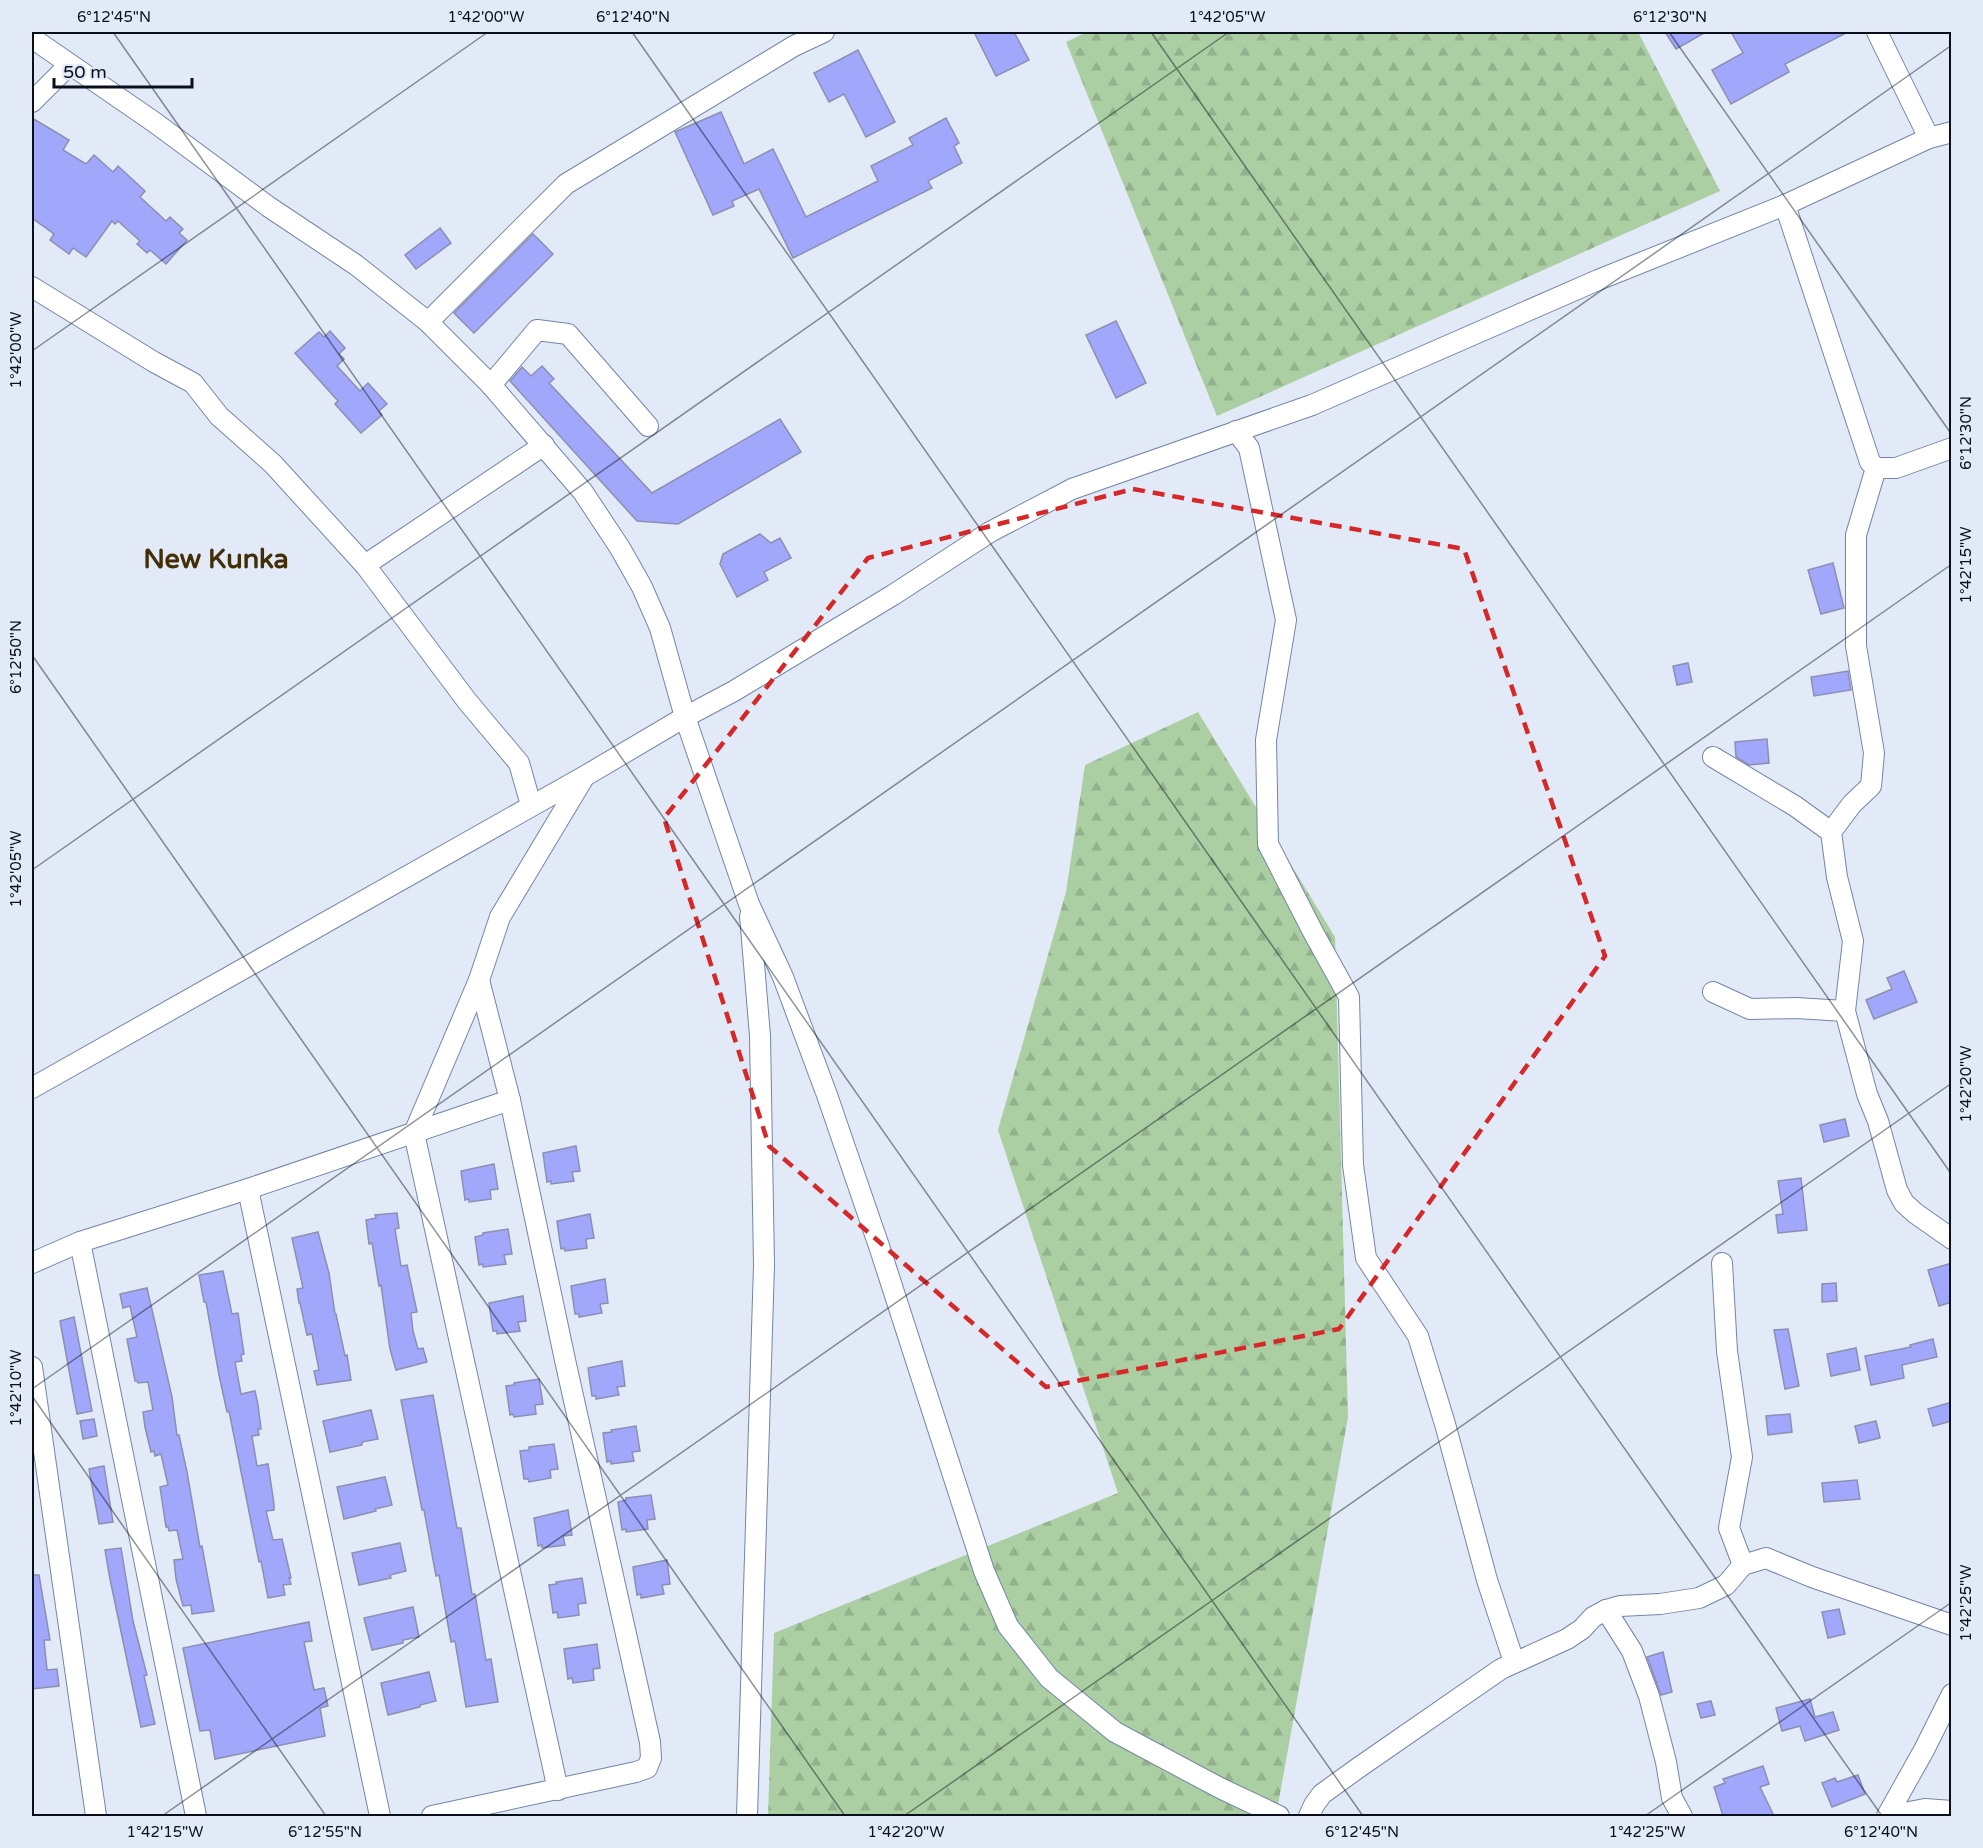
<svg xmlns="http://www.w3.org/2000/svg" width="1983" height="1848" font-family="'Varela Round',sans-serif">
	<defs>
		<pattern id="forest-firs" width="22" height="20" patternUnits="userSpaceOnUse" patternTransform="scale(1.5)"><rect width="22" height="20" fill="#abcfa3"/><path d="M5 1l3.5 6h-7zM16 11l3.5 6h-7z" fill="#92b18c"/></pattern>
	</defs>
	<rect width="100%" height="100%" fill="#e2eaf8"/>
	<g fill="url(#forest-firs)">
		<polygon points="1087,32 1638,32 1720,191 1217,416 1066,42"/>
		<polygon points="1198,712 1335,937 1348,1417 1276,1816 768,1816 774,1633 1118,1493 998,1130 1066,892 1085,765"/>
	</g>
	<g fill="#a1a7fa" stroke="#8b8fb1" stroke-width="1.5">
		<polygon points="974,32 1014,32 1029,60 996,76"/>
		<polygon points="1665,32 1706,32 1676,49"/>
		<polygon points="1731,32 1848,32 1785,64 1789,72 1731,104 1712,70 1743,53"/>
		<polygon points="858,50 895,122 866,137 844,94 829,102 814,73"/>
		<polygon points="721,112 744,164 773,149 806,217 878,181 871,166 913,145 909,138 946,118 959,143 954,146 962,163 928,181 932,188 793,258 759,189 732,201 734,206 713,215 675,132"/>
		<polygon points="32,118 69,140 63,150 86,164 94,155 113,172 118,166 145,191 140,197 166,221 170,217 183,229 179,233 187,240 166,264 150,250 147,253 137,244 140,241 118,221 115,224 112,221 86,257 73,248 69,254 50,240 54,234 32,218"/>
		<polygon points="440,228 451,243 416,269 405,255"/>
		<polygon points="533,234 553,254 474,333 454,313"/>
		<polygon points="1116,321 1146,383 1116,398 1086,335"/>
		<polygon points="330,331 345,348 339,354 344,359 337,366 360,391 368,383 387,404 379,411 382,415 361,433 335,404 338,401 295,353 319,332 324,337"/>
		<polygon points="542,366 554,379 549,383 652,493 780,419 801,452 678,524 637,521 510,381 522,367 531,376"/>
		<polygon points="760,534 771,543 780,538 791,558 764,572 768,580 737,597 720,564 723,554"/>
		<polygon points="1833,563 1844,608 1821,614 1808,570"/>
		<polygon points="1688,663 1692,682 1677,685 1673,666"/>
		<polygon points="1848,671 1851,690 1814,696 1811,677"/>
		<polygon points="1767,739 1769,763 1749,765 1736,757 1735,742"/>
		<polygon points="1904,971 1917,1002 1874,1019 1866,1000 1892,989 1887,978"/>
		<polygon points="1845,1119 1849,1136 1824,1142 1820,1125"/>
		<polygon points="576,1146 580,1171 572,1172 574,1181 551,1184 551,1181 547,1182 543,1153"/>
		<polygon points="494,1164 498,1189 490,1190 491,1199 469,1202 469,1199 465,1200 461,1171"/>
		<polygon points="1801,1178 1807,1230 1778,1233 1776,1215 1783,1214 1778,1181"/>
		<polygon points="397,1213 399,1228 395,1229 401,1266 407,1265 417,1312 411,1313 413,1331 418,1349 423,1348 427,1362 396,1370 390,1349 381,1285 379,1286 372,1243 369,1244 366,1220 376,1218 375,1215"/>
		<polygon points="590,1214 594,1238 586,1239 587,1248 565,1251 564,1248 561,1249 557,1221"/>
		<polygon points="508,1229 512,1254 504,1255 506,1264 483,1267 483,1264 479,1265 475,1237 483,1235 483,1233"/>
		<polygon points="318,1232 329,1273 335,1314 336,1314 345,1356 347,1355 351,1380 317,1385 314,1371 319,1370 312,1334 307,1335 300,1303 299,1303 297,1289 303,1288 292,1238"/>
		<polygon points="1952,1263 1952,1302 1939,1306 1928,1270"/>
		<polygon points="223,1271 232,1314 238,1313 244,1354 241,1355 242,1361 235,1362 241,1394 255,1391 258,1405 261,1429 258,1429 259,1435 252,1436 257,1466 268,1464 274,1504 274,1510 266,1511 273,1540 282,1539 291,1578 289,1578 291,1584 283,1585 285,1595 268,1598 261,1561 259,1562 229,1411 227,1412 219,1375 206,1302 204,1302 199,1275"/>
		<polygon points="605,1279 608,1303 600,1304 602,1313 579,1317 579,1314 575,1314 571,1286"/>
		<polygon points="1836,1283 1837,1301 1822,1302 1822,1284"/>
		<polygon points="147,1288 172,1397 177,1435 179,1435 187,1472 200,1547 202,1546 214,1611 192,1614 191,1605 183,1606 176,1579 174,1560 183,1559 177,1530 169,1531 168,1527 166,1527 160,1487 168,1485 161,1454 155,1456 154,1451 151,1452 145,1427 143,1412 153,1410 148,1382 138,1383 137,1381 135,1381 127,1339 137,1337 130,1306 123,1308 120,1294"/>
		<polygon points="523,1296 526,1321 518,1322 520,1331 497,1334 497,1331 493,1331 489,1303"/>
		<polygon points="74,1317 92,1411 77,1414 60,1321"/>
		<polygon points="1788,1329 1799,1386 1785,1389 1774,1330"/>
		<polygon points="1933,1339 1937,1357 1902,1365 1904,1378 1871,1385 1865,1356 1911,1347 1910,1345"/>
		<polygon points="1856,1348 1860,1370 1831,1376 1827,1354"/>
		<polygon points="622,1361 625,1386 617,1387 619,1395 596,1399 596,1396 592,1396 588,1368"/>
		<polygon points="539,1379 543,1404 535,1405 536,1414 514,1417 513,1414 510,1415 506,1386 514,1385 514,1383"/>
		<polygon points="433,1395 457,1528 461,1528 472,1594 475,1594 486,1660 491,1659 498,1702 466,1707 455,1641 451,1642 439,1575 436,1576 424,1510 422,1510 401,1400"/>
		<polygon points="1952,1402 1952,1421 1933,1426 1928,1409"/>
		<polygon points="371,1410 378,1439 362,1442 362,1445 330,1452 323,1421"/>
		<polygon points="1790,1414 1792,1432 1768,1435 1766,1416"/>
		<polygon points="94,1419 97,1436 83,1439 80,1421"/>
		<polygon points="1876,1421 1880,1438 1859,1443 1855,1426"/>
		<polygon points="636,1426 640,1451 632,1452 634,1461 611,1464 611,1461 607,1462 603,1433 612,1432 611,1430"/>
		<polygon points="554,1444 558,1469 550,1470 551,1478 529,1482 528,1479 524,1479 520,1451 529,1450 529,1447"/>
		<polygon points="104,1466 113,1522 99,1524 89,1469"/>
		<polygon points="385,1477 392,1505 375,1509 376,1511 344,1519 337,1487"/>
		<polygon points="1857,1480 1860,1499 1824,1502 1822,1483"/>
		<polygon points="651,1495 655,1519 647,1520 648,1529 626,1532 626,1529 622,1530 618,1502 626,1500 626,1498"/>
		<polygon points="568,1510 572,1535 563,1536 565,1545 542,1548 542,1545 538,1546 534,1518"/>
		<polygon points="400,1543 406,1571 390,1575 391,1578 359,1585 352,1553"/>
		<polygon points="121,1548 133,1621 147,1675 144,1676 155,1724 141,1727 110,1579 105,1550"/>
		<polygon points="667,1560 670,1584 662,1585 664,1594 641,1598 641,1594 637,1595 633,1567"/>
		<polygon points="32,1575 39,1575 50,1640 44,1640 47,1670 57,1669 59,1686 32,1689"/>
		<polygon points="582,1578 586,1603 578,1604 579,1615 558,1618 557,1612 553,1613 549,1585 557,1584 556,1582"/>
		<polygon points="413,1607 419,1637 403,1640 403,1643 372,1650 364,1618"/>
		<polygon points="1839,1609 1845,1634 1828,1638 1822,1612"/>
		<polygon points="309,1622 312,1641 304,1642 314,1690 324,1688 328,1706 320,1708 325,1736 215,1759 210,1730 200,1731 183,1648"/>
		<polygon points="597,1644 600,1668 593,1669 594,1680 573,1683 572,1678 568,1679 564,1649"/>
		<polygon points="1663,1652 1672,1692 1661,1695 1647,1657"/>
		<polygon points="429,1672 436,1701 420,1705 420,1707 388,1715 381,1683"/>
		<polygon points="1810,1699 1815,1717 1833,1712 1839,1730 1805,1741 1800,1726 1782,1731 1776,1708"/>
		<polygon points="1711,1701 1715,1715 1701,1718 1697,1704"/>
		<polygon points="1763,1766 1769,1784 1760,1787 1774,1816 1723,1816 1714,1787 1725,1783 1723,1779"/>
		<polygon points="1858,1775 1865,1794 1832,1807 1822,1783 1835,1778 1837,1782"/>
	</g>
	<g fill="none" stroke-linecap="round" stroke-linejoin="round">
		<defs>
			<g id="minor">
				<polyline points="1877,32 1929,138"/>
				<polyline points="32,38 154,122 269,207 356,265 428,322 491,385 583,492 620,548 642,587 660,628 685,717 749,904 783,977 827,1095 880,1249 984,1571 1008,1626 1049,1678 1115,1732 1220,1788 1279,1816"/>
				<polyline points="32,102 69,65"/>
				<polyline points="1785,205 1870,462 1876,468 1896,468 1952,448"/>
				<polyline points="32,287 154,362 193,383 219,416 273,464 365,565 467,701 519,763 531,805"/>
				<polyline points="428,322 566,184 794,46 824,32"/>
				<polyline points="491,385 537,330 568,334 648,426"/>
				<polyline points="1236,431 1249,448 1286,620 1266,740 1268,844 1313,932 1349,997 1353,1165 1366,1258 1418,1336 1445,1424 1487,1580 1514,1662"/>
				<polyline points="1876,468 1856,535 1856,646 1874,753 1871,786 1852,804 1831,832 1837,877 1853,941 1845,1011 1867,1094 1878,1121 1897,1190 1904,1203 1915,1213 1952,1239"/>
				<polyline points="365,565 544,445"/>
				<polyline points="1713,757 1795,806 1831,832"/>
				<polyline points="1713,992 1750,1009 1796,1008 1845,1011"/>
				<polyline points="32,1088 585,776 685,717 734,691 893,595 990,532 1072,489 1312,405 1598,280 1785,205 1929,138 1952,132"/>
				<polyline points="248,1189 380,1816"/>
				<polyline points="80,1242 196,1816"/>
				<polyline points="32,1263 80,1242 248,1189 510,1100"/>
				<polyline points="1722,1263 1727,1351 1742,1457 1729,1528 1743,1565"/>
				<polyline points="32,1367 96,1816"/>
				<polyline points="558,1790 414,1133 479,980 500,917 584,777"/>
				<polyline points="432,1816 636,1772 647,1768 651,1758 650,1742 565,1360 510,1100 479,980"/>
				<polyline points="747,1816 764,1265 760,1036 750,916"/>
				<polyline points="1309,1816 1314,1805 1322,1794 1358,1768 1501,1669 1567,1639 1582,1629 1593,1617 1606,1610"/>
				<polyline points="1682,1816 1672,1798 1666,1762 1649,1696 1632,1651 1606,1610 1620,1606 1660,1604 1699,1598 1726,1585 1743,1565 1766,1558 1812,1577 1952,1625"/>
				<polyline points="1887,1816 1924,1750 1952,1694"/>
				<polyline points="1888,1816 1925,1809 1952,1811"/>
			</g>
		</defs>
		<use href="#minor" stroke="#7386a5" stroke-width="22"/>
		<use href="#minor" stroke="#fff" stroke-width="20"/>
	</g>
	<path fill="none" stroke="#d62828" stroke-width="4.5" stroke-dasharray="12 8" stroke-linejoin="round" d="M1133 489 1464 549 1605 956 1339 1329 1046 1387 769 1146 664 818 868 558Z"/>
	<path fill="none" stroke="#09101b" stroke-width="1.5" stroke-opacity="0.45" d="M113 32 1363 1816M632 32 1882 1816M1151 32 1952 1175M1669 32 1952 435M32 351 488 32M32 655 845 1816M32 870 1229 32M32 1389 1952 45M32 1396 326 1816M162 1816 1952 564M904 1816 1952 1083M1645 1816 1952 1602"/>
	<g text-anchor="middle" stroke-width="6" stroke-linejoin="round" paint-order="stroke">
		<g font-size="27" font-weight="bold" fill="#432f07" stroke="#e2eaf8">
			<text x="216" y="568">New Kunka</text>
		</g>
	</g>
	<rect width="1983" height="1848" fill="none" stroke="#e2eaf8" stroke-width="66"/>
	<path d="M54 78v9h138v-9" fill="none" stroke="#09101b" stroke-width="3"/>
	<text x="63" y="78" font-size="18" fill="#09101b" stroke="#e2eaf8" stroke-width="4.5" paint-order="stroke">50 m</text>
	<rect x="33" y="33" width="1917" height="1782" fill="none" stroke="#09101b" stroke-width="2"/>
	<g font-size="15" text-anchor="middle" fill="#09101b">
		<text x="114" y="22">6°12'45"N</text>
		<text x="486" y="22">1°42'00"W</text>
		<text x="633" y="22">6°12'40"N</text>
		<text x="1227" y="22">1°42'05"W</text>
		<text x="1670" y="22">6°12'30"N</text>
		<text transform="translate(16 350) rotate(-90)" y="5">1°42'00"W</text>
		<text transform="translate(1966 433) rotate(-90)" y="5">6°12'30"N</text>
		<text transform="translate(1966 565) rotate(-90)" y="5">1°42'15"W</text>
		<text transform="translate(16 657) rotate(-90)" y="5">6°12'50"N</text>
		<text transform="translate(16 869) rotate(-90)" y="5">1°42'05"W</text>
		<text transform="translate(1966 1084) rotate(-90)" y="5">1°42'20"W</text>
		<text transform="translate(16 1388) rotate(-90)" y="5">1°42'10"W</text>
		<text transform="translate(1966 1603) rotate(-90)" y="5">1°42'25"W</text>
		<text x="165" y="1837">1°42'15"W</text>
		<text x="325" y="1837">6°12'55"N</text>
		<text x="906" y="1837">1°42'20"W</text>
		<text x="1362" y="1837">6°12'45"N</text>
		<text x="1647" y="1837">1°42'25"W</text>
		<text x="1881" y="1837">6°12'40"N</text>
	</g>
</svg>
